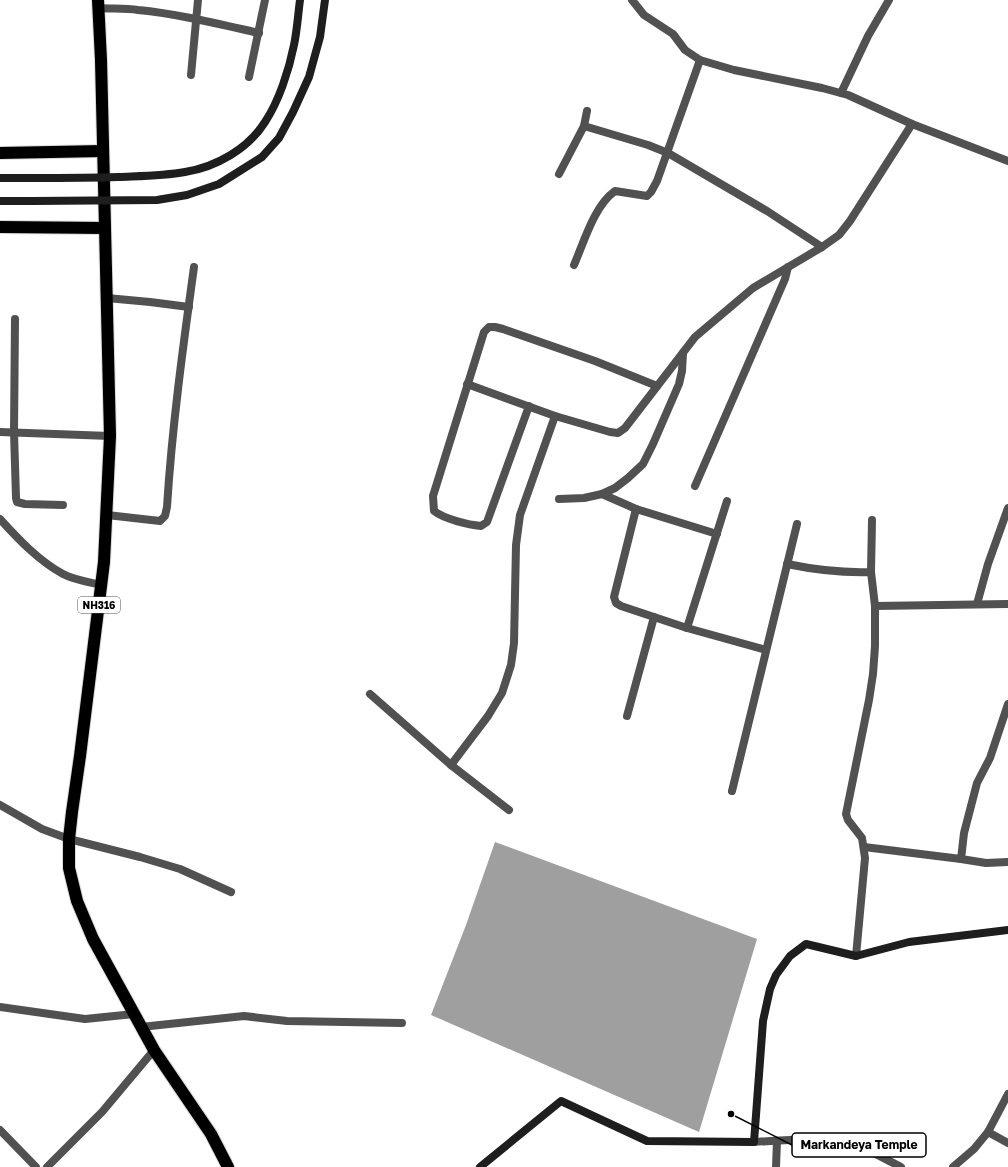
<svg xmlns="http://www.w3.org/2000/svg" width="1008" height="1167" font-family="'Golos Text',sans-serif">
	<rect width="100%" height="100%" fill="#fff"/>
	<polygon fill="#9f9f9f" points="495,842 757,939 699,1132 431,1015 466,925"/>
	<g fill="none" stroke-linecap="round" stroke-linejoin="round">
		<defs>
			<g id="highway">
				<polyline points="98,0 101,60 110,436 104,562 80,756 72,812 69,839 69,868 77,901 93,939 154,1050 211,1134 228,1167"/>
				<polyline points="0,153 103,151"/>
				<polyline points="0,227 105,228"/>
			</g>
		</defs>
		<use href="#highway" stroke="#dbdbdb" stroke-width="14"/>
		<g stroke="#515151" stroke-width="8">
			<polyline points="632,0 644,15 673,34 685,50 700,60 734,70 822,88 848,95 912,124 1008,161"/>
			<path d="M98 8C111 9 125 8 138 10 179 14 219 24 259 33"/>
			<polyline points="191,75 198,0"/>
			<polyline points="249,77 265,0"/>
			<polyline points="841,93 868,36 889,0"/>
			<polyline points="584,126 648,145 668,153 767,211 822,247"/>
			<polyline points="559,174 584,126 587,111"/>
			<path d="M574 265C584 242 594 206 615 191L647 196 651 192 657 181 700 60"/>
			<polyline points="107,298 150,302 189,307"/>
			<polyline points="15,319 14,432 16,498 17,502 25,504 63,505"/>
			<polyline points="467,384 555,416 610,432 618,433 625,428 695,337 753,288 822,247 839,235 850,221 912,124"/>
			<path d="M529 406 487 522 481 526C469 525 444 519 434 511L433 496 484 332 489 327H495L503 329 595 361 657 386"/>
			<polyline points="0,432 110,436"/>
			<polyline points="695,486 785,279 788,267"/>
			<polyline points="602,494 636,509 717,534"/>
			<polyline points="559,499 584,498 602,494 615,488 628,478 643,464 653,444 679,384 682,371 683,353"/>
			<polyline points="636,509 614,597 616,603 621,606 687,628 766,650"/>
			<path d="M107 515 160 521 165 516 167 507C172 427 183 347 194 267"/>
			<path d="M0 519C18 539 39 561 63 574 74 580 89 582 102 585"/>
			<path d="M787 564C816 570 842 573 871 572"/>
			<polyline points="977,604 988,564 1008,508"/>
			<polyline points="875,606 1008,604"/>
			<polyline points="687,628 727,501"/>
			<polyline points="370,694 451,765 509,810"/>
			<polyline points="1008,704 990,758 977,783 964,833 961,859 986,863 1008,862"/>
			<polyline points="627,716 654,617"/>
			<polyline points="451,765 488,716 502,693 511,665 514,643 516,545 520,515 555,416"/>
			<polyline points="732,791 797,524"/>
			<polyline points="0,805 42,829 69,839 140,857 180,869 231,892"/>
			<polyline points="864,847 961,859"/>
			<polyline points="856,956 865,858 862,838 848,820 846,814 869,700 873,674 875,646 875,606 871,572 872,520"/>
			<polyline points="0,1007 85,1019 134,1014"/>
			<polyline points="141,1027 244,1016 287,1021 402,1023"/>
			<polyline points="0,1130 36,1167"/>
			<polyline points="988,1132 1008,1143"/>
			<path d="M754 1142C787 1140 821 1136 853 1145 870 1150 885 1159 901 1167"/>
			<polyline points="47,1167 102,1112 154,1050"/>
			<polyline points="776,1167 777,1141"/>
			<polyline points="953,1167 974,1149 988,1132 1008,1094"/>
		</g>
		<g stroke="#1e1e1e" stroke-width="8">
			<polyline points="0,178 30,178"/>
			<polyline points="0,201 32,201"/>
			<polyline points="480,1167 561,1101 647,1141 754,1142 763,1021 770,989 776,975 790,956 806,944 856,956 909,942 1008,930"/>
		</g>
		<use href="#highway" stroke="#000" stroke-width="12"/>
		<g stroke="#1e1e1e" stroke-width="8">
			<path d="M30 178C59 178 89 178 118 177 140 176 163 176 185 172 216 167 248 149 265 122 279 101 289 70 294 45 297 31 298 15 300 0"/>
			<polyline points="32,201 157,200 187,195 219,184 262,157 279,138 293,112 309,77 320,37 325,0"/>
		</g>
	</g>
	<g text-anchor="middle" stroke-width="3.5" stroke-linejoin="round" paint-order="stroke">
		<rect fill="#fff" stroke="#4c4c4c" stroke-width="1" x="78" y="597" width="42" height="16" rx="3"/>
		<g font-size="10" font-weight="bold" fill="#000">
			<text x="99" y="609">NH316</text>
		</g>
	</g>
	<path fill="none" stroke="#000" stroke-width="1.5" d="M731 1114L792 1145"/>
	<circle fill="#000" stroke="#fff" stroke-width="1.5" cx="731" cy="1114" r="4"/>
	<rect fill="#fff" stroke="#000" stroke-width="1.5" x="792" y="1133" width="134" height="24" rx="4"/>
	<g font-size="12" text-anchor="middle" font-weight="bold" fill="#000">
		<text x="859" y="1149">Markandeya Temple</text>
	</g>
</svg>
